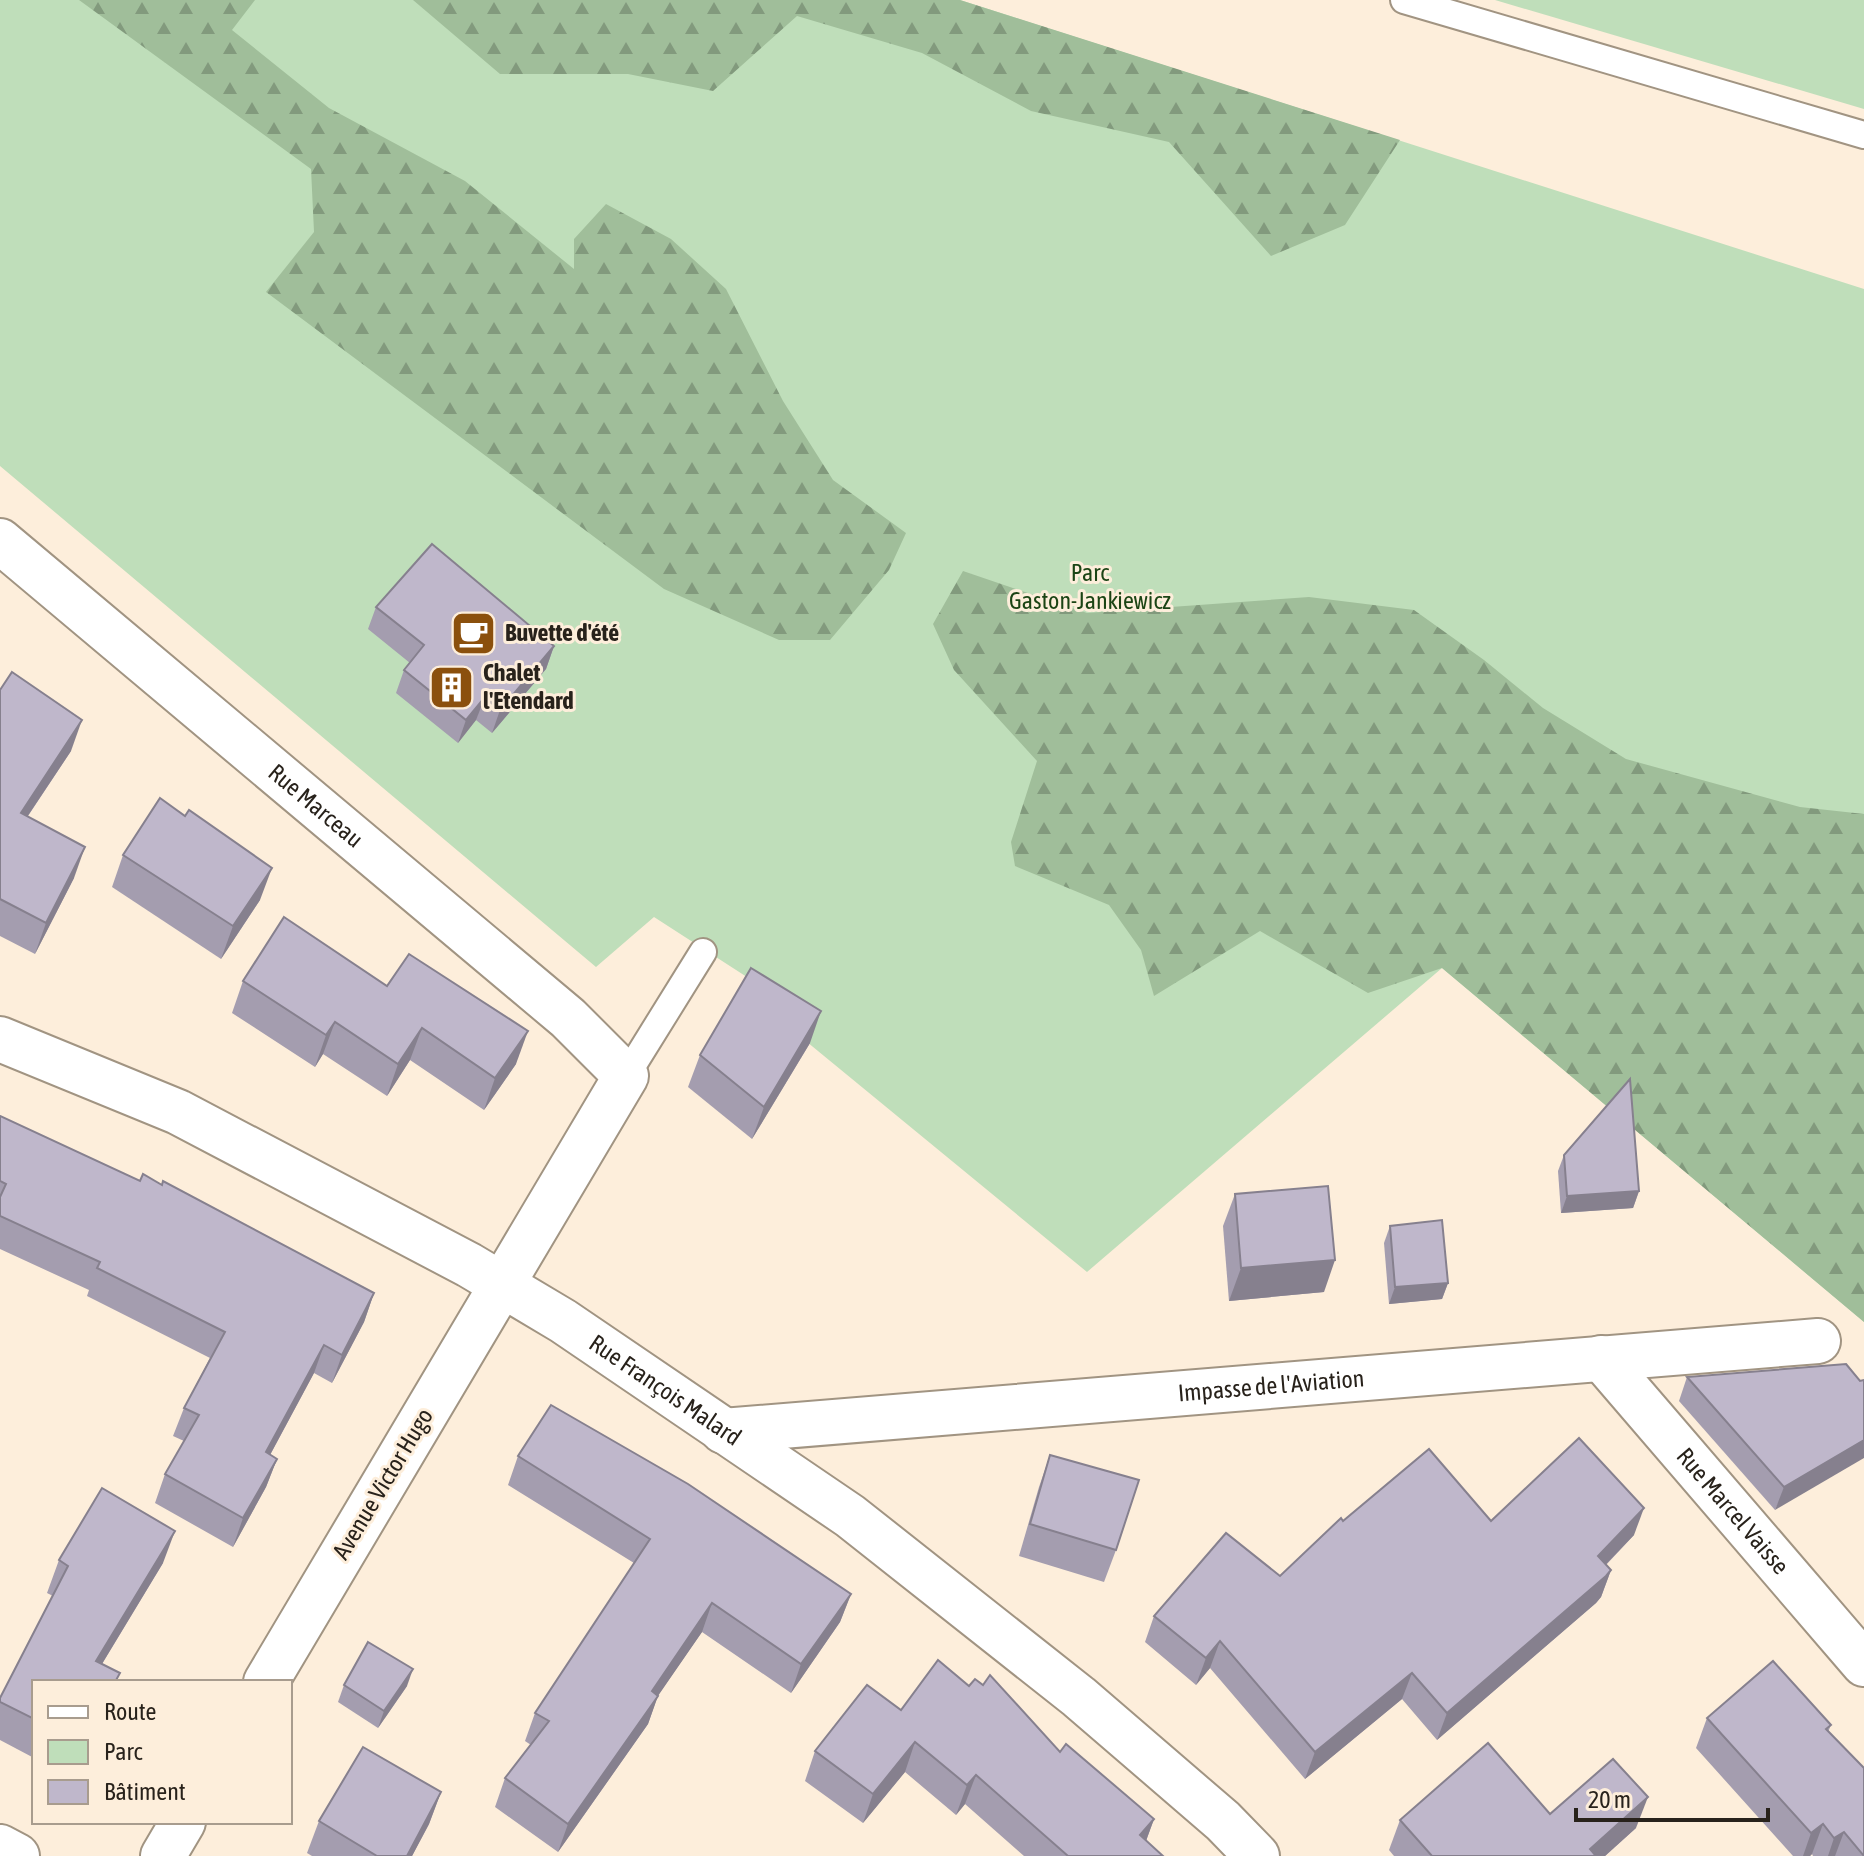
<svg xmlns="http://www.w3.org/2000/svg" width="1864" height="1856" font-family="'Asap Condensed',sans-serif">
	<defs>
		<pattern id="forest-firs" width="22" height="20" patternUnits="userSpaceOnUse" patternTransform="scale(2)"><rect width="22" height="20" fill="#a0be9a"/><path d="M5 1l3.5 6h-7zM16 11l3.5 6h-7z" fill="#829a7d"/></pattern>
	</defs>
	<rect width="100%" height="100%" fill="#fdeedb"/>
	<g fill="#bfdeba">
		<polygon points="0,0 960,0 1864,289 1864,1322 1442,968 1087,1272 751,996 750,979 654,917 596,967 0,466"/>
		<polygon points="1495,0 1864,0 1864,109"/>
	</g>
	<g fill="url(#forest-firs)">
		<polygon points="79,0 255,0 232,30 329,108 465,181 574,269 574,239 606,204 671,239 726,289 783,401 833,480 906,533 889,570 830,640 779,640 664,589 266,292 314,232 311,169"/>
		<polygon points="413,0 960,0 1400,140 1345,225 1271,256 1169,142 1031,111 922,53 797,16 713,91 628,74 500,74"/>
		<polygon points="963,571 1087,613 1309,597 1414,610 1484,660 1543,708 1626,759 1800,807 1864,814 1864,1322 1442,968 1368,993 1260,931 1154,996 1141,950 1109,905 1015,866 1011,842 1037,761 954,670 933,624"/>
	</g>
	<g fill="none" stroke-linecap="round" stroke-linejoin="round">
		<defs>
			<g id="lane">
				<polyline points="1404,0 1864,135"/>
				<polyline points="626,1076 703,952"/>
			</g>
			<g id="street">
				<path id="s1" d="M0 541 568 1018 626 1076 266 1682"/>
				<path id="s2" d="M0 1039 178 1112 469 1265 563 1321 850 1516 1079 1697 1223 1821 1257 1856"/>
				<path id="s3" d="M1601 1358 1864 1664"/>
				<path id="s4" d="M723 1431 1818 1341"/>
				<polyline points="0,1847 17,1856"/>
				<polyline points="163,1856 183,1822"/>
			</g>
		</defs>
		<use href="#lane" stroke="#a19482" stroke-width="30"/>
		<use href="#street" stroke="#a19482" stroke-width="48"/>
		<use href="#lane" stroke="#fff" stroke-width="26"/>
		<use href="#street" stroke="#fff" stroke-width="44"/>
	</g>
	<g fill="#a49daf">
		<polygon points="376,607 554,646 546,669 492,733 476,720 458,743 396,693 404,670 410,663 368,629"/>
		<polygon points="0,690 71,751 28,816 74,878 35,954 0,936"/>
		<polygon points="123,855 260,900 221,959 112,887"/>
		<polygon points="243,981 387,986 516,1064 484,1110 410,1060 387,1096 323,1054 315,1067 232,1013"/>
		<polygon points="810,1043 752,1139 688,1087 700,1055"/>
		<polygon points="0,1116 140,1181 162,1185 374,1293 364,1322 332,1383 314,1373 270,1455 277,1459 266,1487 233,1547 155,1503 165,1474 184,1441 173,1436 184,1408 210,1358 87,1296 89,1290 0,1249"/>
		<polygon points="1564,1155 1639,1191 1633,1208 1561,1213 1558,1171"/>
		<polygon points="1235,1194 1324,1292 1229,1301 1223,1226"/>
		<polygon points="1390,1226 1448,1283 1442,1299 1389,1304 1384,1243"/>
		<polygon points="1846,1364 1775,1510 1679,1401 1687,1377"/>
		<polygon points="1050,1455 1116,1550 1104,1582 1019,1556 1039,1487"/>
		<polygon points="518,1456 851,1594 840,1622 791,1693 702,1632 658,1695 648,1724 558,1852 495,1807 505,1778 531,1745 525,1741 535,1713 634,1563 508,1485"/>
		<polygon points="1343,1521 1634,1535 1606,1565 1611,1570 1601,1597 1596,1603 1437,1740 1402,1699 1305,1779 1210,1668 1196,1685 1145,1642 1154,1616 1280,1576"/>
		<polygon points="59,1560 163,1563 102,1664 34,1682 34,1758 0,1740 0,1698 53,1596 47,1593"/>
		<polygon points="344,1685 407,1686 378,1728 338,1702"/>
		<polygon points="969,1686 1154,1819 1146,1841 1163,1856 1024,1856 965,1804 956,1815 905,1772 863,1823 805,1781 815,1751 901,1710"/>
		<polygon points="1707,1718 1831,1725 1828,1732 1864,1856 1813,1856 1812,1854 1810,1856 1793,1856 1696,1748"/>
		<polygon points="441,1792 429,1824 412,1856 312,1856 307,1853 319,1821"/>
		<polygon points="1550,1814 1636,1828 1605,1856 1394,1856 1389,1850 1400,1820"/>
	</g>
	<g fill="#86808e">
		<polygon points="554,646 546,669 492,733 500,710"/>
		<polygon points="485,697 476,720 458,743 466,720"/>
		<polygon points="82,720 71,751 9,844 21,813"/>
		<polygon points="85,847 74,878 35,954 46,923"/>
		<polygon points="272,868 260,900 221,959 233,926"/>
		<polygon points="821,1011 810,1043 752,1139 764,1107"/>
		<polygon points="335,1022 323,1054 315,1067 326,1035"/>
		<polygon points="422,1028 410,1060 387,1096 398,1064"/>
		<polygon points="528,1031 516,1064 484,1110 495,1078"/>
		<polygon points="1639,1191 1633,1208 1561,1213 1567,1196"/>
		<polygon points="1335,1260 1324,1292 1229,1301 1241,1268"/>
		<polygon points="1448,1283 1442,1299 1389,1304 1395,1287"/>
		<polygon points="374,1293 364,1322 332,1383 342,1355"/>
		<polygon points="324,1345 314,1373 256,1481 266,1452"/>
		<polygon points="1864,1440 1864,1458 1775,1510 1784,1487"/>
		<polygon points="277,1459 266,1487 233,1547 243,1518"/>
		<polygon points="1644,1508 1634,1535 1588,1583 1598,1556"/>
		<polygon points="175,1531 163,1563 91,1682 96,1661"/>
		<polygon points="1611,1570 1601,1597 1596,1603 1437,1740 1447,1713"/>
		<polygon points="851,1594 840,1622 791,1693 801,1664"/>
		<polygon points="712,1603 702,1632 649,1709 658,1696 648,1724 558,1852 568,1824 652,1691"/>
		<polygon points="1220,1641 1210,1668 1196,1685 1206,1658"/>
		<polygon points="413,1669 407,1686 378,1728 384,1711"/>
		<polygon points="1412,1673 1402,1699 1305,1779 1315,1752"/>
		<polygon points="915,1742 905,1772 863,1823 873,1794"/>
		<polygon points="976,1775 965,1804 956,1815 967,1785"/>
		<polygon points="441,1792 429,1824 412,1856 407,1856"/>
		<polygon points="1648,1797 1636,1828 1605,1856 1587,1856 1590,1849"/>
		<polygon points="1154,1819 1143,1849 1140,1835"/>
		<polygon points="1823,1824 1812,1854 1810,1856 1803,1856 1811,1833"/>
		<polygon points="1844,1832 1835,1856 1828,1856 1834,1838"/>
	</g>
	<g fill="#bfb7cb" stroke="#86808e" stroke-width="2">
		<polygon points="432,544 554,646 500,710 485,697 466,720 404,670 424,645 376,607"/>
		<polygon points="12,672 82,720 21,813 85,847 46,923 0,899 0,690"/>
		<polygon points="160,798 185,816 189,810 272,868 233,926 123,855"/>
		<polygon points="284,917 387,986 409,954 528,1031 495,1078 422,1028 398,1064 335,1022 326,1035 243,981"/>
		<polygon points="751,968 821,1011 764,1107 700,1055"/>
		<polygon points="1630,1079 1639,1191 1567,1196 1564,1155"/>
		<polygon points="0,1116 140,1181 143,1174 162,1185 163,1181 374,1293 342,1355 324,1345 266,1452 277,1459 243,1518 165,1474 199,1415 184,1408 225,1332 97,1268 100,1262 0,1216 0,1197 6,1184 0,1181"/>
		<polygon points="1328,1186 1335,1260 1241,1268 1235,1194"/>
		<polygon points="1442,1220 1448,1283 1395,1287 1390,1226"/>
		<polygon points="1846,1364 1860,1381 1864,1380 1864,1440 1784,1487 1687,1377"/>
		<polygon points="551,1405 688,1484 851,1594 801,1664 712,1603 652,1691 658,1696 568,1824 505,1778 549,1721 535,1713 650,1539 518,1456"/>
		<polygon points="1579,1438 1644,1508 1598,1556 1611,1570 1606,1576 1447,1713 1412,1673 1315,1752 1220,1641 1206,1658 1154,1616 1226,1533 1280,1576 1341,1518 1343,1521 1429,1449 1491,1521"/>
		<polygon points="1050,1455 1139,1480 1116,1550 1030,1524"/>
		<polygon points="102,1488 175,1531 96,1661 120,1673 115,1682 34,1682 34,1719 0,1702 0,1698 68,1566 59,1560"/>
		<polygon points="368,1642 413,1669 384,1711 344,1685"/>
		<polygon points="938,1660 969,1686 975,1679 983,1685 990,1675 1060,1752 1066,1744 1154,1819 1140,1835 1163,1856 1068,1856 976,1775 967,1785 915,1742 873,1794 815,1751 867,1685 901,1710"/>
		<polygon points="1773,1661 1831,1725 1826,1729 1864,1768 1864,1856 1844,1832 1834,1838 1823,1824 1811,1833 1707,1718"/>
		<polygon points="1488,1743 1550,1814 1613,1759 1648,1797 1590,1849 1596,1856 1432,1856 1400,1820"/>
		<polygon points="363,1747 441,1792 407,1856 377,1856 319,1821"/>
	</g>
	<defs>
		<symbol id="cafe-square" viewBox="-11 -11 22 22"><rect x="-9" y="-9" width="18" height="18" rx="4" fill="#8b500d" stroke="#fdeedb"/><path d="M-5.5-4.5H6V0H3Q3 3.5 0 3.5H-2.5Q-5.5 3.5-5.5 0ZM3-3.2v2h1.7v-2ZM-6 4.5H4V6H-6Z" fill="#fff"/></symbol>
		<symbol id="building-square" viewBox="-11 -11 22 22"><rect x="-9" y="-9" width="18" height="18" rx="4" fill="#8b500d" stroke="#fdeedb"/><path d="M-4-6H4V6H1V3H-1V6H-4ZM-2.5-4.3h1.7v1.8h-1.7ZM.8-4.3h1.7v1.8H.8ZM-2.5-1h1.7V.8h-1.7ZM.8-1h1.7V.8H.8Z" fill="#fff"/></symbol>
	</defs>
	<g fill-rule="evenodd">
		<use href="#cafe-square" x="448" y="608" width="51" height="51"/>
		<use href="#building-square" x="426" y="662" width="51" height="51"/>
	</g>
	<g text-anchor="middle" stroke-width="6" stroke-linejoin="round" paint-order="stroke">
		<g font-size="24" fill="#1b4414" stroke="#fdeedb">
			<text x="1090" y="581">Parc<tspan x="1090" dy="28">Gaston-Jankiewicz</tspan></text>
		</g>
		<g font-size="24" font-weight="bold" fill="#28221b" stroke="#fdeedb" text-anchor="start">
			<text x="505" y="641">Buvette d'été</text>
			<text x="483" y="681">Chalet<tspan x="483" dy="28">l'Etendard</tspan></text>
		</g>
		<g font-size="24" fill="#28221b" stroke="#fdeedb">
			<text dy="8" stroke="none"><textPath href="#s1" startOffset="412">Rue Marceau</textPath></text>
			<text dy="8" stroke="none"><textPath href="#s4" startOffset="550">Impasse de l'Aviation</textPath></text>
			<text dy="8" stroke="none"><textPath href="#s2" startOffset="754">Rue François Malard</textPath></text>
			<text transform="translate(383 1484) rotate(-59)" y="8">Avenue Victor Hugo</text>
			<text dy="8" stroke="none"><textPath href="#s3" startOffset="202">Rue Marcel Vaisse</textPath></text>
		</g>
	</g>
	<rect x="32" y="1680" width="260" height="144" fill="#fdeedb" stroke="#a89c8e" stroke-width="2"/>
	<rect x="48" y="1706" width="40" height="12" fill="#ffffff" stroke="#a89c8e" stroke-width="2"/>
	<text x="104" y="1720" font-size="24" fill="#28221b">Route</text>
	<rect x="48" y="1740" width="40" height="24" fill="#bfdeba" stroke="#a89c8e" stroke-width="2"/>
	<text x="104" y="1760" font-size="24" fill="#28221b">Parc</text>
	<rect x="48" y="1780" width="40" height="24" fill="#bfb7cb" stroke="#a89c8e" stroke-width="2"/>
	<text x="104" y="1800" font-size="24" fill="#28221b">Bâtiment</text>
	<path d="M1576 1808v12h192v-12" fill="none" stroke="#28221b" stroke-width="4"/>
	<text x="1588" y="1808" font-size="24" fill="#28221b" stroke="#fdeedb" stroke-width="6" paint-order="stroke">20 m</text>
</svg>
